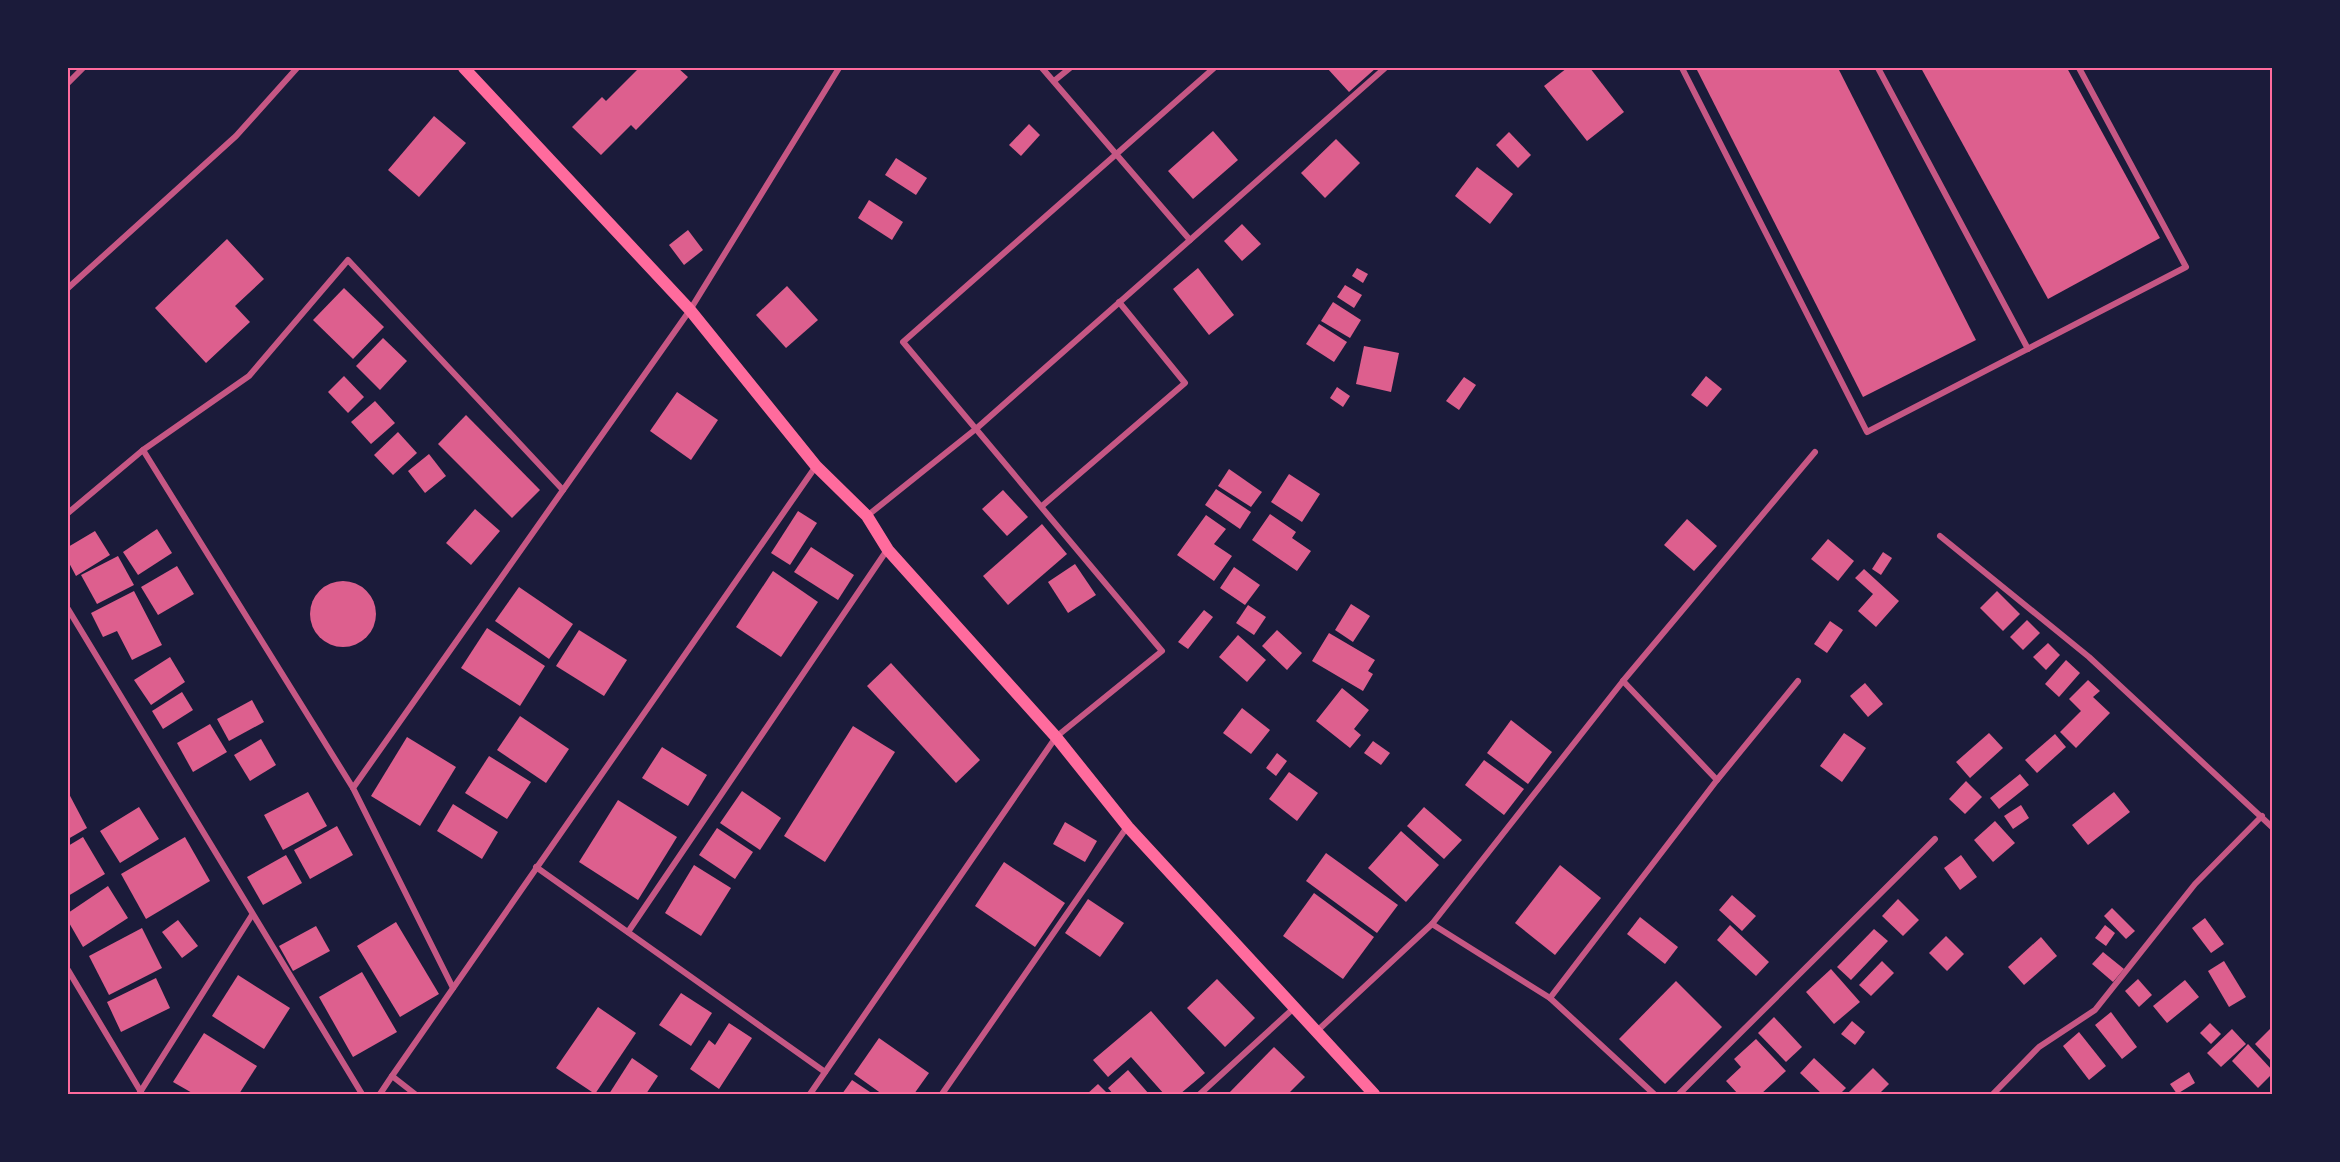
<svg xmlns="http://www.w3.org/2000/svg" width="2340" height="1162" font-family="Rubik,sans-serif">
	<rect width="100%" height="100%" fill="#1b1b3a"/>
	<g fill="#dd5f8e">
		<polygon points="639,68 678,68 688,77 636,130 631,125 601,155 572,127 602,97 606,101"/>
		<polygon points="1327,68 1376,68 1349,92"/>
		<polygon points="1567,68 1590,68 1624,112 1587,141 1544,86"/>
		<polygon points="1696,68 1838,68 1976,340 1863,397"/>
		<polygon points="1921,68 2067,68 2160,238 2048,299"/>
		<polygon points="434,116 466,143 419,197 388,170"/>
		<polygon points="1029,124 1040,135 1021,156 1009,145"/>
		<polygon points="1213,131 1238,160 1193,199 1168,171"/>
		<polygon points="1509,132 1531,155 1518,168 1496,145"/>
		<polygon points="1336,139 1360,163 1325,198 1301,173"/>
		<polygon points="896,158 927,178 916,195 885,175"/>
		<polygon points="1477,167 1513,194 1490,224 1455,196"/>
		<polygon points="869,200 903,222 892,240 858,218"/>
		<polygon points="1242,224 1261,244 1242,261 1224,241"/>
		<polygon points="688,230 703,250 684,265 669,245"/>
		<polygon points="227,239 264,279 235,306 250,322 206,363 155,308"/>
		<polygon points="1198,268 1234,315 1209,335 1173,289"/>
		<polygon points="1357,268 1368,274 1363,283 1352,276"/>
		<polygon points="1345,285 1362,295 1354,308 1337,297"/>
		<polygon points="787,286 818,320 786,348 756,315"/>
		<polygon points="344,288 384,327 353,359 313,320"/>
		<polygon points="1333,302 1361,320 1350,338 1321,321"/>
		<polygon points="1319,324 1347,342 1334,362 1306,344"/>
		<polygon points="383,338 407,361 380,390 356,366"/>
		<polygon points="1364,346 1399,353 1391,392 1356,384"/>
		<polygon points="344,376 364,397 348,413 328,392"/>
		<polygon points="1706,376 1722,389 1707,407 1691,395"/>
		<polygon points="1464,377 1476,385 1459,410 1446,401"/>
		<polygon points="1337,387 1350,396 1343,407 1330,398"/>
		<polygon points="677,392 718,420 691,460 650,431"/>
		<polygon points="375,401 395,423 371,444 351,422"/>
		<polygon points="466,415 540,490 512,518 438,444"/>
		<polygon points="398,432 417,453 393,475 374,455"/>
		<polygon points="429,454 446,476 425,493 408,471"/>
		<polygon points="1229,469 1262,492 1251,507 1218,486"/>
		<polygon points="1289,474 1320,494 1302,522 1271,502"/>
		<polygon points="1216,489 1251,512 1240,529 1205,505"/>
		<polygon points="1003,490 1028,517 1007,536 982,509"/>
		<polygon points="475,509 500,531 471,565 446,543"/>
		<polygon points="798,511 817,523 790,565 771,553"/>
		<polygon points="1270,514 1296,532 1292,538 1311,551 1297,571 1252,540"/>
		<polygon points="1206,515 1226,529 1214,544 1232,556 1214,581 1177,555"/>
		<polygon points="1687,519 1717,546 1694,571 1664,545"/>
		<polygon points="1042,524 1067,554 1008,605 983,576"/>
		<polygon points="157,529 172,553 138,575 123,552"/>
		<polygon points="95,531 110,555 76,576 68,561 68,547"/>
		<polygon points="1828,539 1854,561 1838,581 1811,559"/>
		<polygon points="811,547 854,575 838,600 794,572"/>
		<polygon points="1883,552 1892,558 1881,575 1872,569"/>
		<polygon points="118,556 134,585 97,604 81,575"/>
		<polygon points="1075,564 1096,595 1068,613 1048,582"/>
		<polygon points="177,566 194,594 158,615 141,587"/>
		<polygon points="1234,567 1260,585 1245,605 1220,588"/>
		<polygon points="1864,569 1899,601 1876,627 1858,611 1873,594 1855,578"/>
		<polygon points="773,571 818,602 781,657 736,627"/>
		<circle cx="343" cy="614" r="33"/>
		<polygon points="519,587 573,624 549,659 495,621"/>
		<polygon points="134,591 162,645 132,660 117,631 103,637 91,613"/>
		<polygon points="1997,591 2020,614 2003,631 1980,608"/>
		<polygon points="1351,604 1370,616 1353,642 1335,630"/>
		<polygon points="1248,605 1266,617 1254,635 1236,623"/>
		<polygon points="1204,610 1213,617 1188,649 1178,642"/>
		<polygon points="2027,620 2040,633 2023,650 2010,637"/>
		<polygon points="1830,621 1843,630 1827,653 1814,644"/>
		<polygon points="487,628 545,666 520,706 461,668"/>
		<polygon points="579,630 627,660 604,696 556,666"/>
		<polygon points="1277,630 1302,653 1287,670 1262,646"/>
		<polygon points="1329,633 1375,660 1368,671 1373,674 1363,691 1312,661"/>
		<polygon points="1238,635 1266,660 1247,682 1219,657"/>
		<polygon points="2048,643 2060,655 2046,670 2033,657"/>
		<polygon points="170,657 185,682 151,705 134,680"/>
		<polygon points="2066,660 2080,673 2059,697 2045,684"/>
		<polygon points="891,663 980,760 956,783 867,686"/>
		<polygon points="2088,680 2100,691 2093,697 2110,713 2076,748 2060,732 2081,711 2069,699"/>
		<polygon points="1865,683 1883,704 1868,717 1850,696"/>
		<polygon points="1342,688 1369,710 1354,729 1361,735 1350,748 1316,721"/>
		<polygon points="182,692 193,710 163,729 152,711"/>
		<polygon points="252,700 264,722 229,741 217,719"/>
		<polygon points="1242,708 1270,730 1251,754 1223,733"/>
		<polygon points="520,716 569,749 546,783 497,750"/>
		<polygon points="1511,720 1552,752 1528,784 1487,753"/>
		<polygon points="210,724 227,752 193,772 177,743"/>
		<polygon points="853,726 895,752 825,862 784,836"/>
		<polygon points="1844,733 1866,748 1842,782 1820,766"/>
		<polygon points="1989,733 2003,748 1970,778 1956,762"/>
		<polygon points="2055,734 2066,747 2037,773 2025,760"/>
		<polygon points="407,737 456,767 420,826 371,796"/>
		<polygon points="261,739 276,765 250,781 234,755"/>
		<polygon points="1373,741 1390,753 1381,765 1364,753"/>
		<polygon points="662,747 707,775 688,806 642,778"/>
		<polygon points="1277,753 1287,761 1276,776 1266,768"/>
		<polygon points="489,756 531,782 507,819 465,793"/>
		<polygon points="1484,760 1524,789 1504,815 1465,785"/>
		<polygon points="1289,772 1318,793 1297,821 1269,799"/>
		<polygon points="2020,774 2029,785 1999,809 1990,798"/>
		<polygon points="1966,781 1982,797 1965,814 1949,799"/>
		<polygon points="742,791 781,818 760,850 720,823"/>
		<polygon points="68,792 87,828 68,839"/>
		<polygon points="308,792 327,826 283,850 264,815"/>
		<polygon points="2114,792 2130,812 2088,845 2072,825"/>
		<polygon points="618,800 677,837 638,900 579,862"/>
		<polygon points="453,804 498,832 482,859 437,831"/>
		<polygon points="2021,805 2029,818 2013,829 2004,816"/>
		<polygon points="139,807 159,839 120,863 100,831"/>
		<polygon points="1424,807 1462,840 1444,859 1407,826"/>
		<polygon points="1995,821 2015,843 1993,862 1974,840"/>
		<polygon points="1065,822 1097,841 1085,862 1053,844"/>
		<polygon points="337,826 353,855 310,879 294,850"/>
		<polygon points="717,828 753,852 735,879 699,855"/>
		<polygon points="1401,831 1439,865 1406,902 1368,868"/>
		<polygon points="83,837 105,874 68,896 68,846"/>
		<polygon points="185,837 210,881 146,919 121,874"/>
		<polygon points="1326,853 1398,905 1377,933 1306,881"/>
		<polygon points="286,855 302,883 263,905 247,877"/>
		<polygon points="1961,855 1977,877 1960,890 1944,868"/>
		<polygon points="1004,862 1065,903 1035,947 975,906"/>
		<polygon points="694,865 731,888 701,936 665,913"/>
		<polygon points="1560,865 1601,898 1555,955 1515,923"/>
		<polygon points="108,886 128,918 83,947 68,921 68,913"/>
		<polygon points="1314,893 1374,937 1343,979 1283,936"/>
		<polygon points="1732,895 1756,916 1742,931 1719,910"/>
		<polygon points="1088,899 1124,923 1100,957 1065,933"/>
		<polygon points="1898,899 1919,920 1903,936 1882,916"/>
		<polygon points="2112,908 2135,931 2126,939 2104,916"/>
		<polygon points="1640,917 1678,947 1665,964 1627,934"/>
		<polygon points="2205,918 2224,944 2211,953 2192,928"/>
		<polygon points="178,920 198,946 182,958 162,932"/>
		<polygon points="396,922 439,994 400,1017 357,946"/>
		<polygon points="1730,925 1769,962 1756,976 1717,940"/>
		<polygon points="2105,925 2115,933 2106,946 2095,938"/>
		<polygon points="316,926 330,951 293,971 279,946"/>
		<polygon points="142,928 162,968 109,995 89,956"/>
		<polygon points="1874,929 1888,941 1851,980 1837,967"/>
		<polygon points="1946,936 1964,954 1947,971 1929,953"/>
		<polygon points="2041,937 2057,956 2024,985 2008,967"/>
		<polygon points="2103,952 2124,969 2113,982 2092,964"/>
		<polygon points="1882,961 1894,973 1871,996 1859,985"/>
		<polygon points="2224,961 2246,997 2229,1007 2208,971"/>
		<polygon points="1831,969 1860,1002 1834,1024 1806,992"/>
		<polygon points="362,972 397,1032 353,1057 319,997"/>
		<polygon points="238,975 290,1008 264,1049 212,1016"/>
		<polygon points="156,978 170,1008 121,1032 107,1002"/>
		<polygon points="1217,979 1255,1018 1225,1047 1187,1008"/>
		<polygon points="2138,979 2152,995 2139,1007 2125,991"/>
		<polygon points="2185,980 2199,997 2167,1023 2153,1006"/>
		<polygon points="1676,981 1722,1027 1665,1084 1619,1039"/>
		<polygon points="681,993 712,1013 691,1046 659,1025"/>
		<polygon points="598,1007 636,1033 595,1094 556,1068"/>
		<polygon points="1151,1011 1205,1073 1180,1094 1164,1094 1131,1057 1108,1077 1093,1060"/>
		<polygon points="2111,1012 2137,1047 2122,1059 2095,1025"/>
		<polygon points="1774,1017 1802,1047 1786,1062 1758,1033"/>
		<polygon points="1852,1021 1865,1032 1855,1045 1841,1034"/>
		<polygon points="729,1023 752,1038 719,1089 690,1069 709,1040 715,1045"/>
		<polygon points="2210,1023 2221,1034 2211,1044 2200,1033"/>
		<polygon points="2272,1027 2272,1062 2255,1044"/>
		<polygon points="2232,1029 2246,1044 2221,1067 2207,1053"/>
		<polygon points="2079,1032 2106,1066 2089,1080 2063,1046"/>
		<polygon points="204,1033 257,1066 239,1094 194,1094 173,1082"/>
		<polygon points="879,1038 929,1073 914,1094 882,1094 854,1074"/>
		<polygon points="1756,1039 1786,1071 1761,1094 1738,1094 1726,1081 1741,1067 1734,1059"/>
		<polygon points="2248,1044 2272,1070 2272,1074 2258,1088 2232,1061"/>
		<polygon points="1274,1047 1305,1077 1288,1094 1228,1094"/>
		<polygon points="632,1058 658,1076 646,1094 609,1094"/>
		<polygon points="1814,1058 1846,1088 1840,1094 1822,1094 1800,1073"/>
		<polygon points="1873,1068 1889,1084 1879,1094 1847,1094"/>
		<polygon points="1128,1070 1149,1094 1113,1094 1108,1088"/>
		<polygon points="2189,1072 2195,1083 2177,1094 2170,1084"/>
		<polygon points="852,1080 873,1094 842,1094"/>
		<polygon points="1098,1084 1108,1094 1087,1094"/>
	</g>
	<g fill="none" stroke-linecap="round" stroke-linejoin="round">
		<g stroke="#c65784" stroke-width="6">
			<polyline points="1042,68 1190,240"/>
			<polyline points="1682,68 1867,432 2186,267 2079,68"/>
			<polyline points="1878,68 2028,349"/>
			<polyline points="1054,81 1070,68"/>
			<polyline points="68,83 83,68"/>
			<polyline points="68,288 236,136 297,68"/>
			<polyline points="143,450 249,376 348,260 563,490"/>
			<polyline points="1042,506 1185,383 1119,302"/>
			<polyline points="68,513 143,450 353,788"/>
			<polyline points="867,516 977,428 1385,68"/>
			<polyline points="1940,536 2089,657 2272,827"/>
			<polyline points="68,609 362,1094"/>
			<polyline points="1623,681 1717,780"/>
			<polyline points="536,867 825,1072"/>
			<polyline points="1432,924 1550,998"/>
			<polyline points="628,932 887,550"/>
			<polyline points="68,970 141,1092"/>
			<polyline points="453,988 353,788 690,310 839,68"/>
			<polyline points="1317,1031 1432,924 1623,681 1815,452"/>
			<polyline points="139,1094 252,915"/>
			<polyline points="380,1094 392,1076"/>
			<polyline points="415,1094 392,1076 816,466"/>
			<polyline points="810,1094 1056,737 1162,651 903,342 1214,68"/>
			<polyline points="942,1094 1127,827"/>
			<polyline points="1200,1094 1295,1007"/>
			<polyline points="1654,1094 1550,998 1717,780 1798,681"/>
			<polyline points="1679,1094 1935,839"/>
			<polyline points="1993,1094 2039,1047 2095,1010 2195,884 2262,816"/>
		</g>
		<polyline stroke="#ff6b9d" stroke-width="12" points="464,68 690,310 816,466 867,516 888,550 1056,737 1128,827 1374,1094"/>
	</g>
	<rect width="2340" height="1162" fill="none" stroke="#1b1b3a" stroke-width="138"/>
	<rect x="69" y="69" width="2202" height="1024" fill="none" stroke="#ff6b9d" stroke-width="2"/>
</svg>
